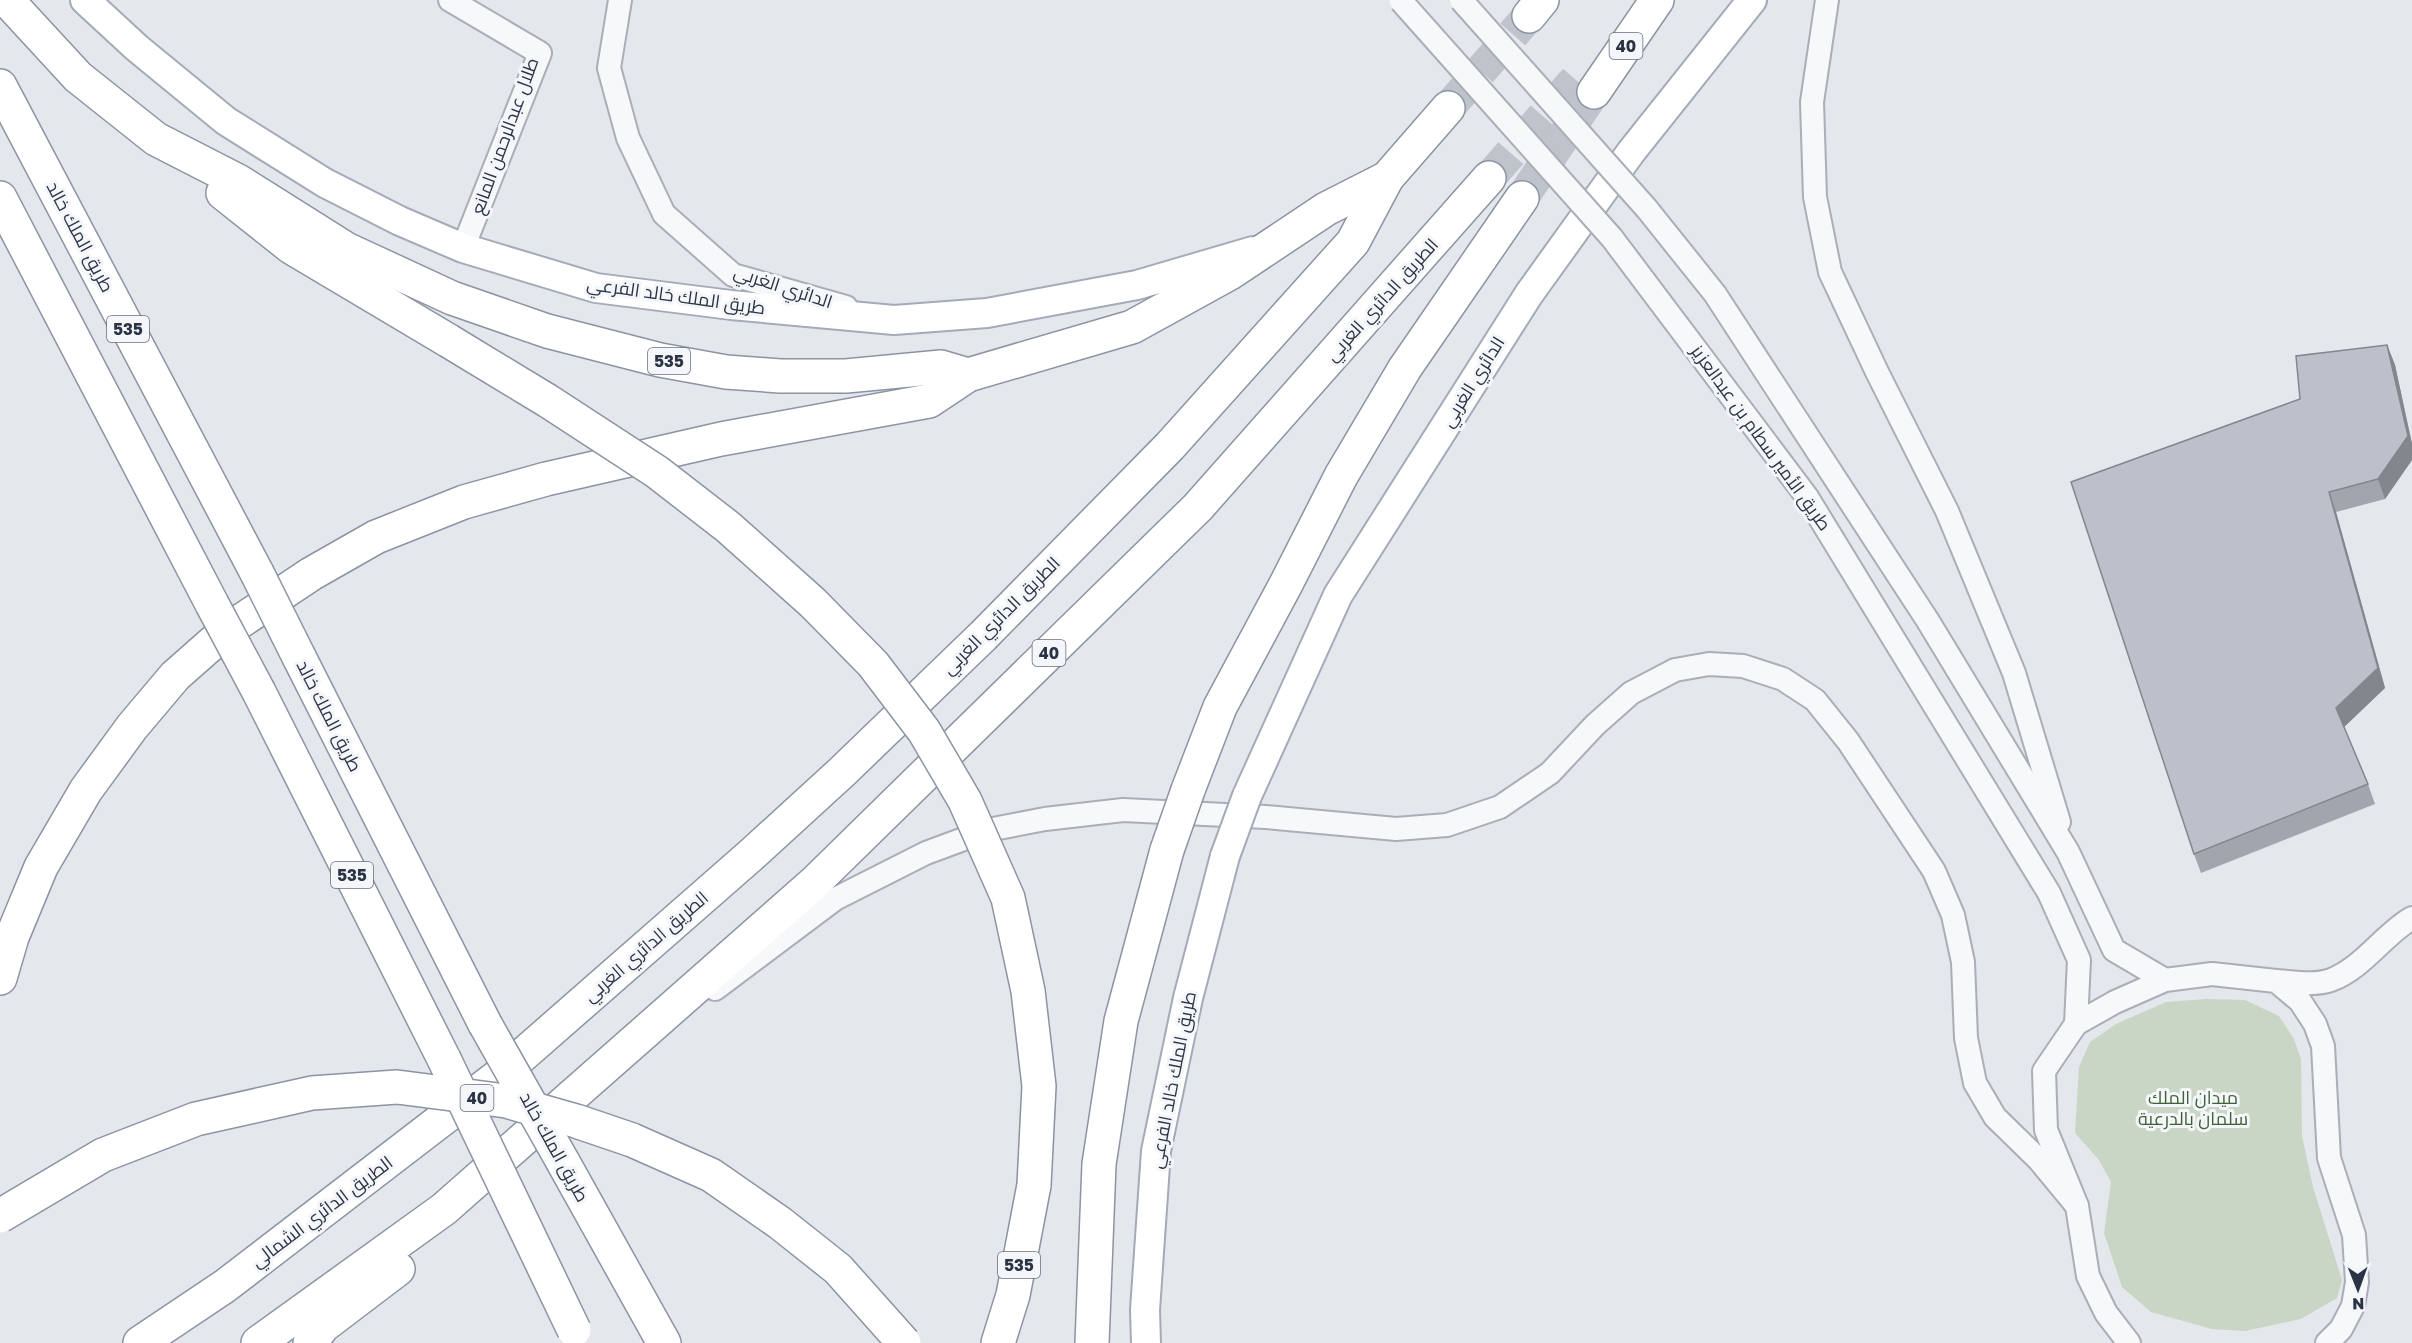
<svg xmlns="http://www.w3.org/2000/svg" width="2412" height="1343" font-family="'Golos Text',Cairo,sans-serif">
	<rect width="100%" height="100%" fill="#e4e7ec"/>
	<polygon fill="#c9d6c5" points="2206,999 2245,1000 2279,1016 2294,1039 2301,1059 2302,1136 2313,1187 2342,1280 2337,1298 2301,1319 2245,1331 2212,1329 2151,1312 2122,1287 2104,1233 2111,1182 2099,1160 2075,1133 2079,1067 2090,1042 2116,1024 2166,1002"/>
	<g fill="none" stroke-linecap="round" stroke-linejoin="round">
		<g stroke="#bfc3cb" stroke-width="33" stroke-dasharray="33 16" stroke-linecap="butt">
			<polyline points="1448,108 1529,16"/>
			<polyline points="1489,178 1584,70"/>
			<polyline points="1522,198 1594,92"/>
		</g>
		<defs>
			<g id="minor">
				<polyline points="450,0 540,53 463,248"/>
				<polyline points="620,0 609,68 628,138 664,214 733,275 846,307"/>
				<polyline points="1827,0 1812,102 1815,197 1830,272 1877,372 1947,511 2014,673 2059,822"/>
				<polyline points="1647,209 1715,294 1928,621 2068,852 2114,950 2165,980"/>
				<polyline points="1612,238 1807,497 2049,893 2079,960 2076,1024"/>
				<path d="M2276 981C2293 982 2314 986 2331 980 2363 968 2383 935 2412 918"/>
				<polyline points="715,989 835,899 926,853 988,830 1045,819 1123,810 1266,817 1396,829 1447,825 1500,807 1550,773 1595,725 1631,693 1675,670 1709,664 1743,666 1783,679 1815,700 1848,741 1934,871 1953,915 1963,962 1966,1038 1975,1083 1995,1117 2039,1160 2077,1206"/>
				<polyline points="2129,1343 2106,1313 2088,1276 2077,1206 2046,1130 2044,1071 2076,1024 2115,1002 2165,980 2212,974 2276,981 2300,1001 2315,1024 2323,1046 2329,1158 2354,1235 2357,1282 2353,1306 2341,1329 2327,1343"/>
			</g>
			<g id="major">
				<polyline points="85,0 137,48 226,121 325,183 400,221 463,248 596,288 731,305 894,320 987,313 1137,285 1253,251"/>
				<polyline points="1247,796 1338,595 1529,294 1631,152 1752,0"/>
				<polyline points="1146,1343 1145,1310 1156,1151 1188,998 1225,856"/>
			</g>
			<g id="highway">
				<polyline points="7,0 78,77 156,139 238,181 346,249 452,298 547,331 660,360 726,372 780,376 846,376 941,367 968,375 1132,327 1230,273 1326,209 1387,178"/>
				<polyline points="1529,16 1542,0"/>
				<polyline points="0,86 257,573"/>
				<polyline points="1594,92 1657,0"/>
				<polyline points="223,193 291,247 449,341"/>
				<polyline points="0,198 212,604"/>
				<polyline points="299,657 485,1024"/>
				<polyline points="259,692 444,1059"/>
				<polyline points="1188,790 1220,707 1286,584 1341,476 1405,368 1522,198"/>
				<polyline points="0,978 12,937 41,867 86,790 132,727 175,676 226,631 311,574 376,537 464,502 546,479 721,439 929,401 968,375"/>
				<polyline points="563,1162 664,1343"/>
				<polyline points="140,1343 225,1286 501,1074 750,856 843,771 983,636 1170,446 1353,242 1387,178 1448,108"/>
				<polyline points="258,1343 444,1209 814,883 1198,507 1489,178"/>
				<polyline points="310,1343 323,1326 398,1269"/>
				<polyline points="998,1343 1013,1295 1034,1185"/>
				<polyline points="1092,1343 1099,1164 1121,1021 1167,850"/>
			</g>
		</defs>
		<use href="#minor" stroke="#a9aeb7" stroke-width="26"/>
		<use href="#major" stroke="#a3abb8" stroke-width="32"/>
		<use href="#highway" stroke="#8b94a3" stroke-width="36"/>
		<use href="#minor" stroke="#f7f8fa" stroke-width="22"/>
		<use href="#major" stroke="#fff" stroke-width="28"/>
		<use href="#highway" stroke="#fff" stroke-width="33"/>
		<defs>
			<g id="minor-bridge">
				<polyline points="1461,0 1647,209"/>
				<polyline points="1401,1 1612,238"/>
			</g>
			<polyline id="major-bridge" points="1225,856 1247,796"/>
			<g id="highway-bridge">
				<polyline points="449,341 548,401 657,472 728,527 813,603 873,664 924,731 965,801 1008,898 1028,991 1039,1086 1034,1185"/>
				<polyline points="257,573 299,657"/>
				<polyline points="212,604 259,692"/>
				<polyline points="1167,850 1188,790"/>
				<polyline points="485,1024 563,1162"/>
				<polyline points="444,1059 574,1330"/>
				<polyline points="0,1216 103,1155 196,1119 312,1093 397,1087 506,1101 576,1121 632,1140 711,1175 780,1223 838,1269 904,1343"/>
			</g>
		</defs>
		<use href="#minor-bridge" stroke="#a9aeb7" stroke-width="26" stroke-linecap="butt"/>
		<use href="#major-bridge" stroke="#a3abb8" stroke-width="32" stroke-linecap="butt"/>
		<use href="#highway-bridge" stroke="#8b94a3" stroke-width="36" stroke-linecap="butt"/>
		<use href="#minor-bridge" stroke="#f7f8fa" stroke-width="22"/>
		<use href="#major-bridge" stroke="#fff" stroke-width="28"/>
		<use href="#highway-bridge" stroke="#fff" stroke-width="33"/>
	</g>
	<polygon fill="#a1a5ae" points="2387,345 2395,365 2412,444 2412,460 2385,499 2336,512 2385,688 2344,727 2368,784 2375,804 2201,873 2194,854 2300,399"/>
	<g fill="#83868d">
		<polygon points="2387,345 2395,365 2412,444 2412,460 2385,499 2378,479"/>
		<polygon points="2329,492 2336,512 2385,688 2343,728 2336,708"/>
	</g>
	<polygon fill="#bbc0ca" stroke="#83868d" stroke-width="1.5" points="2387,345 2408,436 2378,479 2329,492 2378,668 2336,708 2368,784 2194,854 2071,482 2300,399 2296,356"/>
	<g text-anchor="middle" stroke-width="6" stroke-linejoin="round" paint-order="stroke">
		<g fill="#f4f6f9" stroke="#676e7b" stroke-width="1.5">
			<rect x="1609.5" y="33" width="33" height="26" rx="4.5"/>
			<rect x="107" y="316" width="42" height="26" rx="4.5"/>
			<rect x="648" y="348" width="42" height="26" rx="4.5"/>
			<rect x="1032.5" y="640" width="33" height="26" rx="4.5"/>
			<rect x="331" y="862" width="42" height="26" rx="4.5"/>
			<rect x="460.5" y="1085" width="33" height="26" rx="4.5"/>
			<rect x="998" y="1252" width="42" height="26" rx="4.5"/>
		</g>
		<g font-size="16" font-weight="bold" fill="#2b3445">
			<text x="1626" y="52">40</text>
			<text x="128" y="335">535</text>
			<text x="669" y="367">535</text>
			<text x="1049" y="659">40</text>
			<text x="352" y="881">535</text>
			<text x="477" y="1104">40</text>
			<text x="1019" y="1271">535</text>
		</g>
		<g font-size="18" fill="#2b3445" stroke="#f4f6f9">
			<text transform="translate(505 136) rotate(-70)" y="6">طلال عبدالرحمن المانع</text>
			<text transform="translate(80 237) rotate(62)" y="6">طريق الملك خالد</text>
			<text transform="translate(783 287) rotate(18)" y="6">الدائري الغربي</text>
			<text transform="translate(676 296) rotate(8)" y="6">طريق الملك خالد الفرعي</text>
			<text transform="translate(1382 300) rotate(-48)" y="6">الطريق الدائري الغربي</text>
			<text transform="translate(1473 382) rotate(-58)" y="6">الدائري الغربي</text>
			<text transform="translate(1761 438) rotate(54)" y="6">طريق الأمير سطام بن عبدالعزيز</text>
			<text transform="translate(1001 616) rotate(-45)" y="6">الطريق الدائري الغربي</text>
			<text transform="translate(329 716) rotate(63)" y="6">طريق الملك خالد</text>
			<text transform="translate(646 947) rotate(-41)" y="6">الطريق الدائري الغربي</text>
			<text transform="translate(1173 1080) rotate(-79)" y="6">طريق الملك خالد الفرعي</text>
			<text transform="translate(554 1147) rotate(61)" y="6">طريق الملك خالد</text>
			<text transform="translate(322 1212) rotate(-37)" y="6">الطريق الدائري الشمالي</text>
		</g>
		<g font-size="18" fill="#3f6138" stroke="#f4f6f9">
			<text x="2193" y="1104">ميدان الملك<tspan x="2193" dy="21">سلمان بالدرعية</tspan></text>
		</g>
	</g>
	<g transform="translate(2358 1289) rotate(179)" stroke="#f4f6f9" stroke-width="4.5" paint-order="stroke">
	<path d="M0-4.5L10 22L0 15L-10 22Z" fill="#2b3445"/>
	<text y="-9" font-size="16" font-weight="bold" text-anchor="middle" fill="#2b3445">N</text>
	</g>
</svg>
